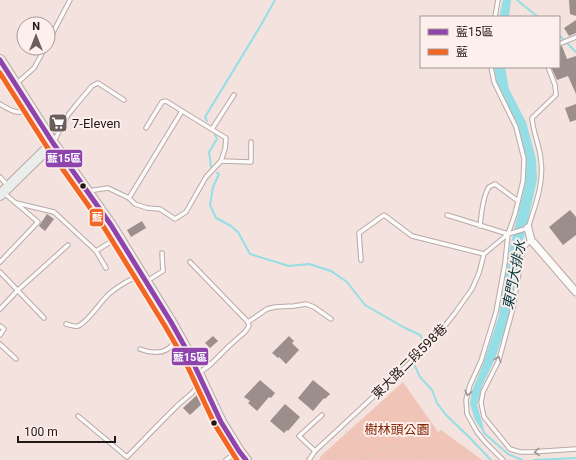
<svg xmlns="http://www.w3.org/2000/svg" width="576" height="460" font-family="Roboto,'Noto Sans TC',sans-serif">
	<rect width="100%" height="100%" fill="#f3e2de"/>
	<polygon fill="#f1c4b8" points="403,382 438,432 441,430 482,460 319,460 321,456"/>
	<g fill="#96dee6">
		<polygon points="503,0 511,0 509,17 499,17"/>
		<polygon points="494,67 505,67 509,89 526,122 536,159 537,180 519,259 509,317 495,359 482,386 477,406 484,433 475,420 470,404 472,391 483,364 499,315 508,257 515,226 525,185 526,158 518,126 497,84"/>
	</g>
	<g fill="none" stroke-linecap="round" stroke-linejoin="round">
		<g stroke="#96dee6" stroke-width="2">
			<polyline points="517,0 538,17"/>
			<polyline points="559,35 576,52"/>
			<polyline points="207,121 205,117 261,25 275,0"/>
			<polyline points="211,167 209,152 217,139 215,135"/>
			<polyline points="217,173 219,174 213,187 210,205 216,218 231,226 238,232 250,254 289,266 309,264 331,271 347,282 365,305 405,328 420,335 424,342"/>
			<polyline points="414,364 420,377 432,390 437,403 446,415 467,435 491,460"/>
			<polyline points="476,405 484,433 508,454 522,460"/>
			<polyline points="534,460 576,458"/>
		</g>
	</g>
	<g fill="#9b8e8b">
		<polygon points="569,0 576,0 576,16 570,14"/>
		<polygon points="576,20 576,33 569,36 564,28"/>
		<polygon points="562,46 567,59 576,56 576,94 568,76 557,80 551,67 559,67 559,47"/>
		<polygon points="576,104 576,120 570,122 565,108"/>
		<polygon points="570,210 576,217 576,235 563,245 549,227"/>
		<polygon points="47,214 54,219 45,231 39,226"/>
		<polygon points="142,221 146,228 131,237 127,230"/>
		<polygon points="213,336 218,341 210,348 205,343"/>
		<polygon points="289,336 294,341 292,343 299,350 286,364 279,357 278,358 272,353"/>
		<polygon points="260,380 275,393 271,398 269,397 257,411 248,403 250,401 244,397"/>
		<polygon points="313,380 330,394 325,399 324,398 313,411 298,398"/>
		<polygon points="198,394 204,402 190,415 183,408"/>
		<polygon points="285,404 300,417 288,431 287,430 284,433 270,421"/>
	</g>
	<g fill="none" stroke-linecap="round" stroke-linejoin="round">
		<defs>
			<g id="lane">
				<polyline points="495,17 498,0"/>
				<polyline points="48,42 70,0"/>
				<polyline points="559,44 576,37"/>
				<polyline points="491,67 494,82 516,127 524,159 523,181 515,214 508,234 505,263 496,312 481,361 470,385 466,400 467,414 477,432 485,442 503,460"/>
				<polyline points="16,84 34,68 45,48"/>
				<path d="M0 104C11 111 18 115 31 110"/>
				<polyline points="146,128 162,102 166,101 182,111"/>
				<polyline points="212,129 234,95"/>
				<polyline points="54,141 68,115 76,105 92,86 98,83 124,100"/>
				<polyline points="0,177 8,186"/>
				<polyline points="88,191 108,188 129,198 182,111 226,138 225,149 221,161"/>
				<polyline points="129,198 135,204 147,208 160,209 175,219 186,212 206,177 221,161 251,162 251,142"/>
				<polyline points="16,203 54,212 96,251"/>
				<polyline points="447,215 508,234"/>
				<path d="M480 226C481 216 483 195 489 187 491 186 493 185 495 184L518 201"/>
				<polyline points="531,240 525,246 522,254 513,308 499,360 483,392 481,403 484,417 510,449 520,452 531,452 576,449"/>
				<polyline points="361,260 359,233 384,215 412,236 484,254"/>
				<polyline points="0,262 38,222 4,193"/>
				<polyline points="190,262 248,322"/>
				<polyline points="106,268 96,251 117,238"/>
				<polyline points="0,272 44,318"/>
				<polyline points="147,281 163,271 162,253"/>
				<polyline points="0,309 18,290 68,245"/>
				<path d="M66 324C70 325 74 327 78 326 88 322 100 302 109 294 118 286 129 280 140 275"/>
				<polyline points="0,326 4,329 0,335"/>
				<polyline points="0,344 16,359"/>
				<path d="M140 349C147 352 159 354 166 350 171 347 175 342 179 338"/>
				<polyline points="199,373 210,365 229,346 245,332 249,326 248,322 267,309 275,307 294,306 306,304 314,307 331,319"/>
				<polyline points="78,416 127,457 161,422 178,405 192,393 201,382"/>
				<polyline points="315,451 299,436 322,415"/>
				<polyline points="226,460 238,451"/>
				<path d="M309 460 315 451 415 358 426 346 436 337 455 313 472 289 479 273 484 254 508 234 528 228C535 206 544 184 541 161 540 146 533 133 532 118L556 95 555 85 548 67"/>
			</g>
			<polyline id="street" points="528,228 531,240 576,292"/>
			<g id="secondary">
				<polyline points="0,60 53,143 111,225 171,322 190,356 221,422 239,451 246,460"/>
				<polyline points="0,195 53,143"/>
			</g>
		</defs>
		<use href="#lane" stroke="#b8aaa7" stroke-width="5.5"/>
		<use href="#street" stroke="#b8aaa7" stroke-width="9"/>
		<use href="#secondary" stroke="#b8aaa7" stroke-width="12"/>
		<g stroke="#ccc7c5" stroke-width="1" stroke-dasharray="2 3" stroke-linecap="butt">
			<polyline points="331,460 354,438 346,431"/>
			<polyline points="360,460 390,445 415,452 423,460"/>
		</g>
		<use href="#lane" stroke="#fdfbfa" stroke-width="3.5"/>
		<use href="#street" stroke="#fdfbfa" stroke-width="7"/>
		<use href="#secondary" stroke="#ebedec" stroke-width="10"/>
		<defs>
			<polyline id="bus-1" points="0,60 53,143 111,225 171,322 190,356 221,422 239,451 246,460"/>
			<polyline id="bus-2" points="0,73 47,147 105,229 165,326 184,359 215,425 237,460"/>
		</defs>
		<use href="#bus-1" stroke="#fcefec" stroke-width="8"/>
		<use href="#bus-2" stroke="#fcefec" stroke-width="8"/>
		<use href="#bus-1" stroke="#8e44ad" stroke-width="5"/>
		<use href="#bus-2" stroke="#f26522" stroke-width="5"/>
	</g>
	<defs><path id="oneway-chevron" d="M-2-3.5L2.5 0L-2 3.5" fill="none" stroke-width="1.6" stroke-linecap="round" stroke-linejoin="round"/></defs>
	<g stroke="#9a9492">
		<use href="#oneway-chevron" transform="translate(498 359) rotate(-69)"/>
		<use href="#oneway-chevron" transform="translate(468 393) rotate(104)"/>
		<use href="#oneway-chevron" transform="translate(537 452) rotate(175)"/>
	</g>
	<defs>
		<symbol id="supermarket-square" viewBox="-11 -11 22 22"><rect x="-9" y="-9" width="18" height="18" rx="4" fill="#6a5e5b" stroke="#fcefec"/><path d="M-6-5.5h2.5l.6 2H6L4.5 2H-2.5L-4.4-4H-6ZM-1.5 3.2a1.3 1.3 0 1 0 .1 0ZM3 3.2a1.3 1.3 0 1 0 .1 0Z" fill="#fff"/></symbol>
	</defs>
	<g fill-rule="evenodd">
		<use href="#supermarket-square" x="47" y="112" width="22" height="22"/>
	</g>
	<g fill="#211714" stroke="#fcefec" stroke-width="1.5">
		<circle cx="83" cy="186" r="3.5"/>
		<circle cx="214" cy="423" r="3.5"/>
	</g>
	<g text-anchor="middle" stroke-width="4" stroke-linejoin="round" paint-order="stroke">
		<g font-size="13" fill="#211714" stroke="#fcefec" text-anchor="start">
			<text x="72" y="128">7-Eleven</text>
		</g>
		<g font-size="13" fill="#211714" stroke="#fcefec">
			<text transform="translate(409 361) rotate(-45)" y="5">東大路二段598巷</text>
		</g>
		<g font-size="13" fill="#842707" stroke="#fcefec">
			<text x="397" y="434">樹林頭公園</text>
		</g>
		<g font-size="14" font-style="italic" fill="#00373d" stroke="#fcefec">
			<text transform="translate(514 275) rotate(-79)" y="5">東門大排水</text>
		</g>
	</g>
	<g stroke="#fcefec" stroke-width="1.5">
		<rect x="45" y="149" width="38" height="19" rx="4" fill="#8e44ad"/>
		<rect x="89" y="208" width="15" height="19" rx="4" fill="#f26522"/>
		<rect x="171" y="347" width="38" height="19" rx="4" fill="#8e44ad"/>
	</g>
	<g font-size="11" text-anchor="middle" font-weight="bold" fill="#fff">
		<text x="64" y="162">藍15區</text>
		<text x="97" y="221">藍</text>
		<text x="190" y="361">藍15區</text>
	</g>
	<rect x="420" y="16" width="140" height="52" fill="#fcefec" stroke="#a49996"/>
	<rect x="428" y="29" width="20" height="6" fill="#8e44ad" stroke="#a49996"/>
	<text x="456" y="36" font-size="12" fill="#211714">藍15區</text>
	<rect x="428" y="49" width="20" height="6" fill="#f26522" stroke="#a49996"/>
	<text x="456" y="56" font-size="12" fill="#211714">藍</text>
	<g transform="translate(36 36)"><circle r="19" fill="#fcefec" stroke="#a49996"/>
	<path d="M0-3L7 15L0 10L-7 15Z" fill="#6a5e5b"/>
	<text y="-6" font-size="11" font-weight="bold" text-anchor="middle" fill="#211714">N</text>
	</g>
	<path d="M18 436v6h97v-6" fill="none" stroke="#211714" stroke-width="2"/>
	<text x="24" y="436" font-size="12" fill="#211714" stroke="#fcefec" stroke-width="3" paint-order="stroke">100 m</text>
</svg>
